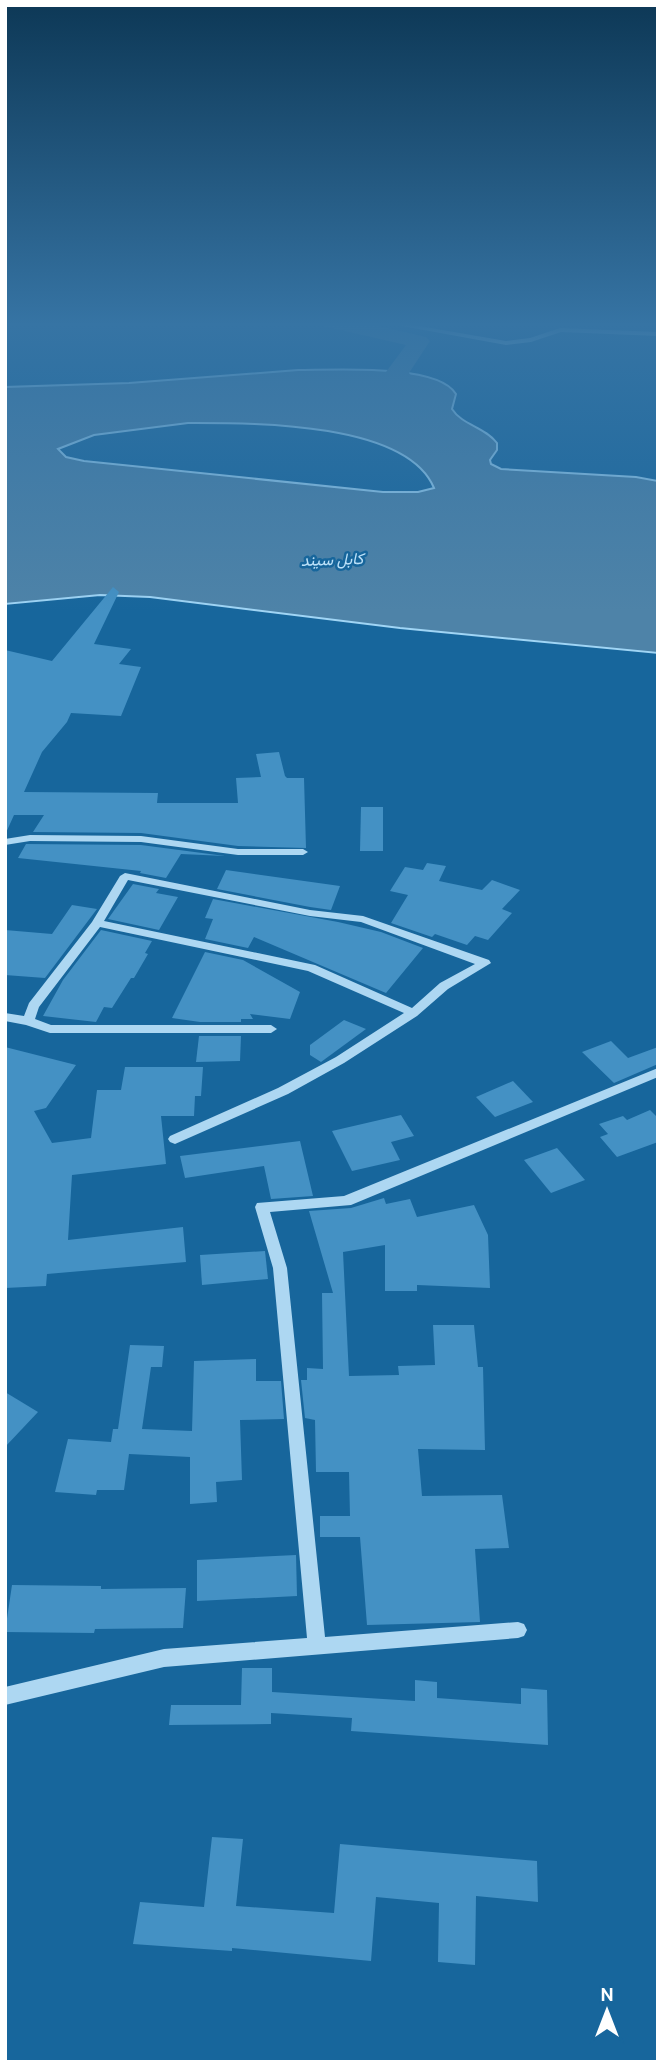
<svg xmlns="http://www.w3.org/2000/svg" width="663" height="2067" font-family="Overpass,Vazirmatn,sans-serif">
	<rect width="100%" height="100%" fill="#17669c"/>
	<path fill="#4e83a8" stroke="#a0d5f5" stroke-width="2" fill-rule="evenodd" d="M298 370C332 370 438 363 456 394L452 409C462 425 485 427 497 443V450L490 460 491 464 501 469 636 477 658 481V653L400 628 150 597 100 595 5 604V387L129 383ZM188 423C250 423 406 421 434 488L418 492H383L84 461 66 457 58 449 94 435Z"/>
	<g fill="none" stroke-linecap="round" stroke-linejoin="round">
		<polygon fill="#4e83a8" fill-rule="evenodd" points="320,322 361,322 426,337 430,341 409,373 443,422 439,427 423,427 386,372 406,345 323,326"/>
	</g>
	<g fill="#4491c4">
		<polygon points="113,587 119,592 94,644 131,649 119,664 141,667 121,716 71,713 67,722 42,752 24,792 158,793 157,803 238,803 236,778 261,777 256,754 279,752 285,776 287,778 304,778 306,848 238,846 141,833 33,832 44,815 14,815 5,835 5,650 52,661"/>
		<polygon points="361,807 383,807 383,851 360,851"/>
		<polygon points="26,844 141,845 225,856 181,854 166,878 140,873 141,871 18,858"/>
		<polygon points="427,863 446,866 439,881 482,890 492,880 520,890 502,909 512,913 488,940 475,936 467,945 435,934 432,937 391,923 408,895 390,891 405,867 423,870"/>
		<polygon points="226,870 297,880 340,886 331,910 310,907 217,889"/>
		<polygon points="133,884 159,889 156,893 178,897 159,930 108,919"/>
		<polygon points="213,899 338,922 381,932 423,948 386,993 254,937 248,948 205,939 213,919 205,918"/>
		<polygon points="72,905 97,909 45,978 5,975 5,930 52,934"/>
		<polygon points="101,930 152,941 145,953 148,954 134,978 131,978 112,1008 104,1007 96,1022 43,1016 63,980"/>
		<polygon points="205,952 243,960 300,992 290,1019 250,1014 253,1019 241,1019 241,1022 200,1022 172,1018"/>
		<polygon points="344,1020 366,1029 321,1062 310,1055 310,1045"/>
		<polygon points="199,1036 241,1036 240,1061 196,1062"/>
		<polygon points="611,1041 628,1058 658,1047 658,1064 614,1083 582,1052"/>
		<polygon points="5,1047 76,1065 46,1108 34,1111 52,1143 91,1138 97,1090 121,1090 125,1067 203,1067 201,1096 195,1096 194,1116 161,1116 166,1164 72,1175 68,1240 183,1227 186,1262 47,1274 46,1286 5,1288"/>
		<polygon points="513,1081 533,1102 495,1117 476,1097"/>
		<polygon points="650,1110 658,1118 658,1142 617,1157 600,1137 608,1134 599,1124 623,1116 627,1120"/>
		<polygon points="401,1115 414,1136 391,1142 400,1160 352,1171 332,1131"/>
		<polygon points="300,1141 313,1196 271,1199 264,1166 185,1178 180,1156"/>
		<polygon points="557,1148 585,1180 551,1193 524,1160"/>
		<polygon points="384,1198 386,1204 410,1199 417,1217 474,1205 488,1235 490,1288 417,1285 417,1291 385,1291 385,1245 343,1252 349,1376 399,1375 398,1366 435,1365 433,1325 474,1325 478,1367 483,1367 485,1450 418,1449 422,1496 502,1495 509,1548 475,1549 480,1622 367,1625 360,1537 320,1537 320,1516 350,1516 349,1472 316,1472 315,1420 305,1418 301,1380 307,1380 307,1368 323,1369 322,1293 333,1293 309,1211 351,1208"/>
		<polygon points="265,1251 268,1279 202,1285 200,1255"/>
		<polygon points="130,1345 164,1346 162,1367 151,1367 142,1429 192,1431 194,1361 256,1359 256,1381 281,1381 284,1419 240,1420 242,1480 216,1482 217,1502 190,1504 190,1457 129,1454 124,1490 97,1490 96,1495 55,1492 68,1439 111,1442 113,1429 118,1429"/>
		<polygon points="5,1392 38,1412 5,1447"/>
		<polygon points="296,1555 297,1596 197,1601 197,1560"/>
		<polygon points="12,1585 101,1586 101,1589 186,1588 183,1628 95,1629 94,1633 5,1632"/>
		<polygon points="242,1668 272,1668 272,1692 415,1701 415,1680 437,1682 437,1698 521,1704 521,1688 547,1690 548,1745 351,1731 352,1718 271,1713 271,1724 169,1725 171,1705 241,1705"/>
		<polygon points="212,1837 243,1839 236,1906 334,1913 340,1844 537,1861 538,1902 476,1896 475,1965 438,1962 439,1903 376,1897 371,1961 232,1948 232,1951 133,1944 140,1902 204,1907"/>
	</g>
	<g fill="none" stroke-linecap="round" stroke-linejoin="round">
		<g fill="#add7f2" fill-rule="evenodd">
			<polygon points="380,322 396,322 506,341 530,338 560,328 658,332 658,336 561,332 531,342 506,345"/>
			<polygon points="30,835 141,836 238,849 303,849 308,852 303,855 238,855 141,842 30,841 5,845 5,839"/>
			<path d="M125 873 310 910 363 916 489 960 491 963 448 989 417 1016 344 1063 288 1094 175 1144 170 1142 168 1139 170 1136 278 1088 336 1057 404 1013 308 971 100 927 39 1007 35 1019 51 1025H271L277 1029 271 1033H50L26 1025 5 1021V1013L24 1016 29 1003 92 922 120 876ZM128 880 310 916 361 922 475 964 440 983 412 1008 315 965 104 921Z"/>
			<polygon points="658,1068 658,1077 351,1205 270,1212 287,1268 325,1637 518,1622 524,1624 527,1630 524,1636 518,1638 164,1667 5,1705 5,1687 164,1649 307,1638 273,1268 255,1207 257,1203 344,1196"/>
		</g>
	</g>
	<linearGradient id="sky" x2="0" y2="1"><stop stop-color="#0d3856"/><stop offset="0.53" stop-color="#3674a4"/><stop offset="1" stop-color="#3674a4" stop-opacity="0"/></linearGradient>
	<rect width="663" height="612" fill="url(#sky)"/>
	<g text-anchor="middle" stroke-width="5" stroke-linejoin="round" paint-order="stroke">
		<g font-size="16" font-style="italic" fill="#bde2f9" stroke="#17669c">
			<text transform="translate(332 559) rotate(-2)" y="6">کابل سيند</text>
		</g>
	</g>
	<rect width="663" height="2067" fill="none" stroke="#ffffff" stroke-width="14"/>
	<g transform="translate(607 2011)" stroke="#17669c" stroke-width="5" paint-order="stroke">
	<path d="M0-5L12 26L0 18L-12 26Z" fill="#ffffff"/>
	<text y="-10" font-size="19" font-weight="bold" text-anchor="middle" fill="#ffffff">N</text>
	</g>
</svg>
